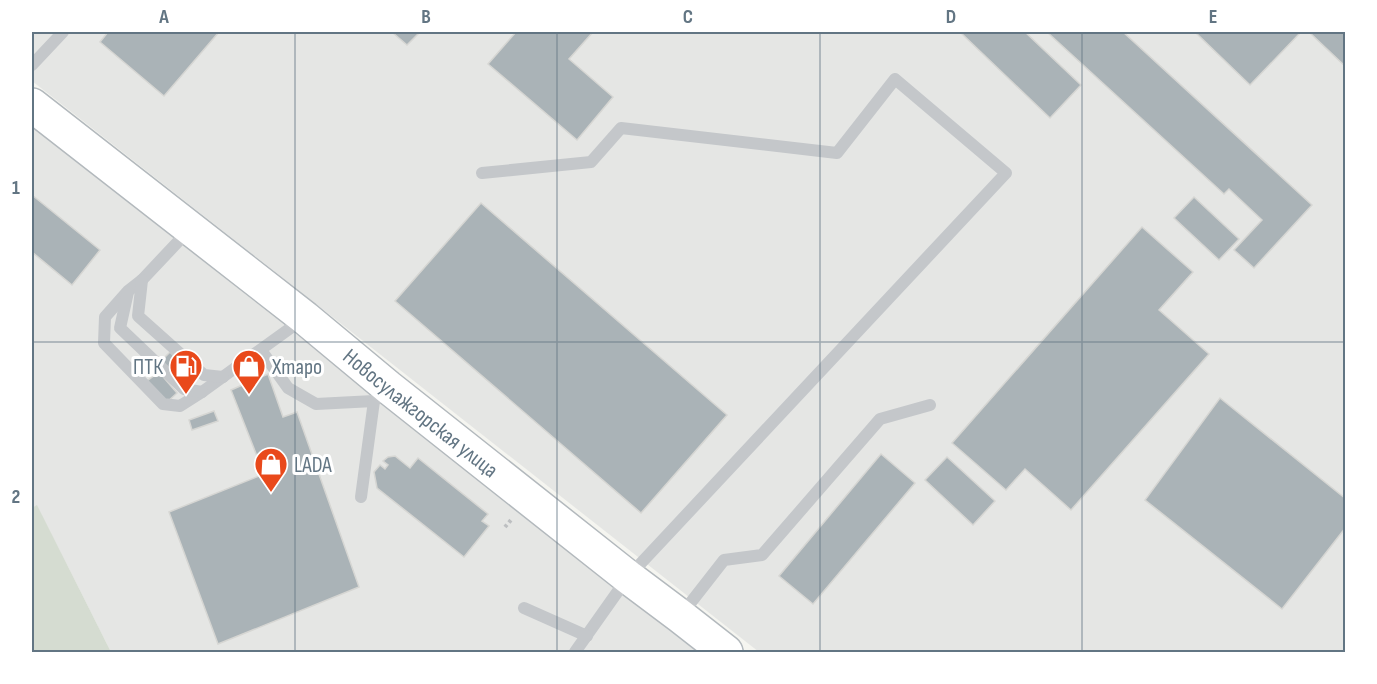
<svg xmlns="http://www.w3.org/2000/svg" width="1377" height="684" font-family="'Sofia Sans Condensed',sans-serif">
	<rect width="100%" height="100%" fill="#f5f5f0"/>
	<g fill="#e5e6e4">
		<polygon points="32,32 1345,32 1345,652 759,652 32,81"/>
		<polygon points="32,127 702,652 111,652 37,506 32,508"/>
	</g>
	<polygon fill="#d5dcd1" points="37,505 111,652 32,652 32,508"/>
	<g fill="#aab3b7" stroke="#d6d6d3" stroke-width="1.5">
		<polygon points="108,32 219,32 164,96 100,42"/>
		<polygon points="392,32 420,32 407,45"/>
		<polygon points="516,32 593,32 569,59 613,97 577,140 488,64"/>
		<polygon points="960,32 1025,32 1081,85 1050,118"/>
		<polygon points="1047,32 1123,32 1312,205 1254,268 1234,250 1262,220 1229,189 1224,194"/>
		<polygon points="1195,32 1301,32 1250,85"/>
		<polygon points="1309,32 1346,32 1346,67"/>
		<polygon points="32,195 100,250 72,285 32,252"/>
		<polygon points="1194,197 1239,239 1219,260 1174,218"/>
		<polygon points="481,203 727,415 641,513 395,301"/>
		<polygon points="1142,227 1193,272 1159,310 1209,354 1071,510 1025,469 1006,490 952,443"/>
		<polygon points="170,352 188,370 178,380 160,362"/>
		<polygon points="159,372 177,393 166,403 147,381"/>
		<polygon points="268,374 283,417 297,412 359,587 218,644 169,512 264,474 231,390"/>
		<polygon points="1220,398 1346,499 1346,527 1282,609 1145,500"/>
		<polygon points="214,411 218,421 192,430 189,420"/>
		<polygon points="881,454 915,483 813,604 779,576"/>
		<polygon points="395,456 410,468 418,458 488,514 482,521 489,526 464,557 377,488 374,472 380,465 385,469 388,465 383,461 388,457"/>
		<polygon points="947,457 995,501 973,525 925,480"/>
	</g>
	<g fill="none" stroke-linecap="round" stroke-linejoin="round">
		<defs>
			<g id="secondary">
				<path id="s1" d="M32 105 305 318 388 387 628 577 680 616 726 652"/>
			</g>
		</defs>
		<use href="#secondary" stroke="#b3b9bd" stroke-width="36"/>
		<polyline stroke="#bdbfc1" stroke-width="4" stroke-dasharray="3 3" stroke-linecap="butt" points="505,527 511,520"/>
		<g stroke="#c4c7ca" stroke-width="12">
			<polyline points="32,65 63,32"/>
			<polyline points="482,173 591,162 621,128 837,153 895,79 1006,173 628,577 575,652"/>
			<polyline points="189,230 142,280 128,291 105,317 104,343 163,404 180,406 202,392 303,319"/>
			<polyline points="142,280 138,316 204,375 223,377"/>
			<polyline points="128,292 120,328 184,389 202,392"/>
			<polyline points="261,350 288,388 316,404 374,401 388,387"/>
			<polyline points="361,497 374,401"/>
			<polyline points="524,608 587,636"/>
			<polyline points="681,615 724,560 762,555 880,419 930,405"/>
		</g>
		<use href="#secondary" stroke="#fff" stroke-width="33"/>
	</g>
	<path fill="none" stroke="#627583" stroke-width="1.5" stroke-opacity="0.55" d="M295 32V652M557 32V652M820 32V652M1082 32V652M32 342H1346"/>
	<defs>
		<symbol id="fuel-pin" viewBox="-11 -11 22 30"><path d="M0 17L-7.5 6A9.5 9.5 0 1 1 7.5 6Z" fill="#e9491b" stroke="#fff"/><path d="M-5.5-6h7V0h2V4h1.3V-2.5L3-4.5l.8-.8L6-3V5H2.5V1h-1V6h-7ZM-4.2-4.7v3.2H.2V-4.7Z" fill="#fff"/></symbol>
		<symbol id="shop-pin" viewBox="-11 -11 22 30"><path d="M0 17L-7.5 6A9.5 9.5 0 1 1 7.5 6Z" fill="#e9491b" stroke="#fff"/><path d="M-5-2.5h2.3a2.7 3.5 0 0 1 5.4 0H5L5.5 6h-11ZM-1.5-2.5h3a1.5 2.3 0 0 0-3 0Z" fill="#fff"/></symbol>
	</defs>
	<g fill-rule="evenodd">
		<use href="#fuel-pin" x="167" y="347" width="38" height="52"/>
		<use href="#shop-pin" x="230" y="347" width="38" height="52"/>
		<use href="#shop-pin" x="252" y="445" width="38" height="52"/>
	</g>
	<g text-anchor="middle" stroke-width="6" stroke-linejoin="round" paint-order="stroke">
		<g font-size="22" fill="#627583" stroke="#fff" text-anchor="start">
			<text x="163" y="374" text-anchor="end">ПТК</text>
			<text x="272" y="374">Хтаро</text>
			<text x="294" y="472">LADA</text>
		</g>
		<g font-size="22" fill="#627583" stroke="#fff">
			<text dy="8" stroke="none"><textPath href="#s1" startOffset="496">Новосулажгорская улица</textPath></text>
		</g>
	</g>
	<rect width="1377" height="684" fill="none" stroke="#ffffff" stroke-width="66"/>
	<rect x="33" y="33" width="1311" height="618" fill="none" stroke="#627583" stroke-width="2"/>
	<g font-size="20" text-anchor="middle" font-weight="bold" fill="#627583">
		<text x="164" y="23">A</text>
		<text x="426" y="23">B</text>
		<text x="688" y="23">C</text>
		<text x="951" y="23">D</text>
		<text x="1213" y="23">E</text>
		<text x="16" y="194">1</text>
		<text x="16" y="503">2</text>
	</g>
</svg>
